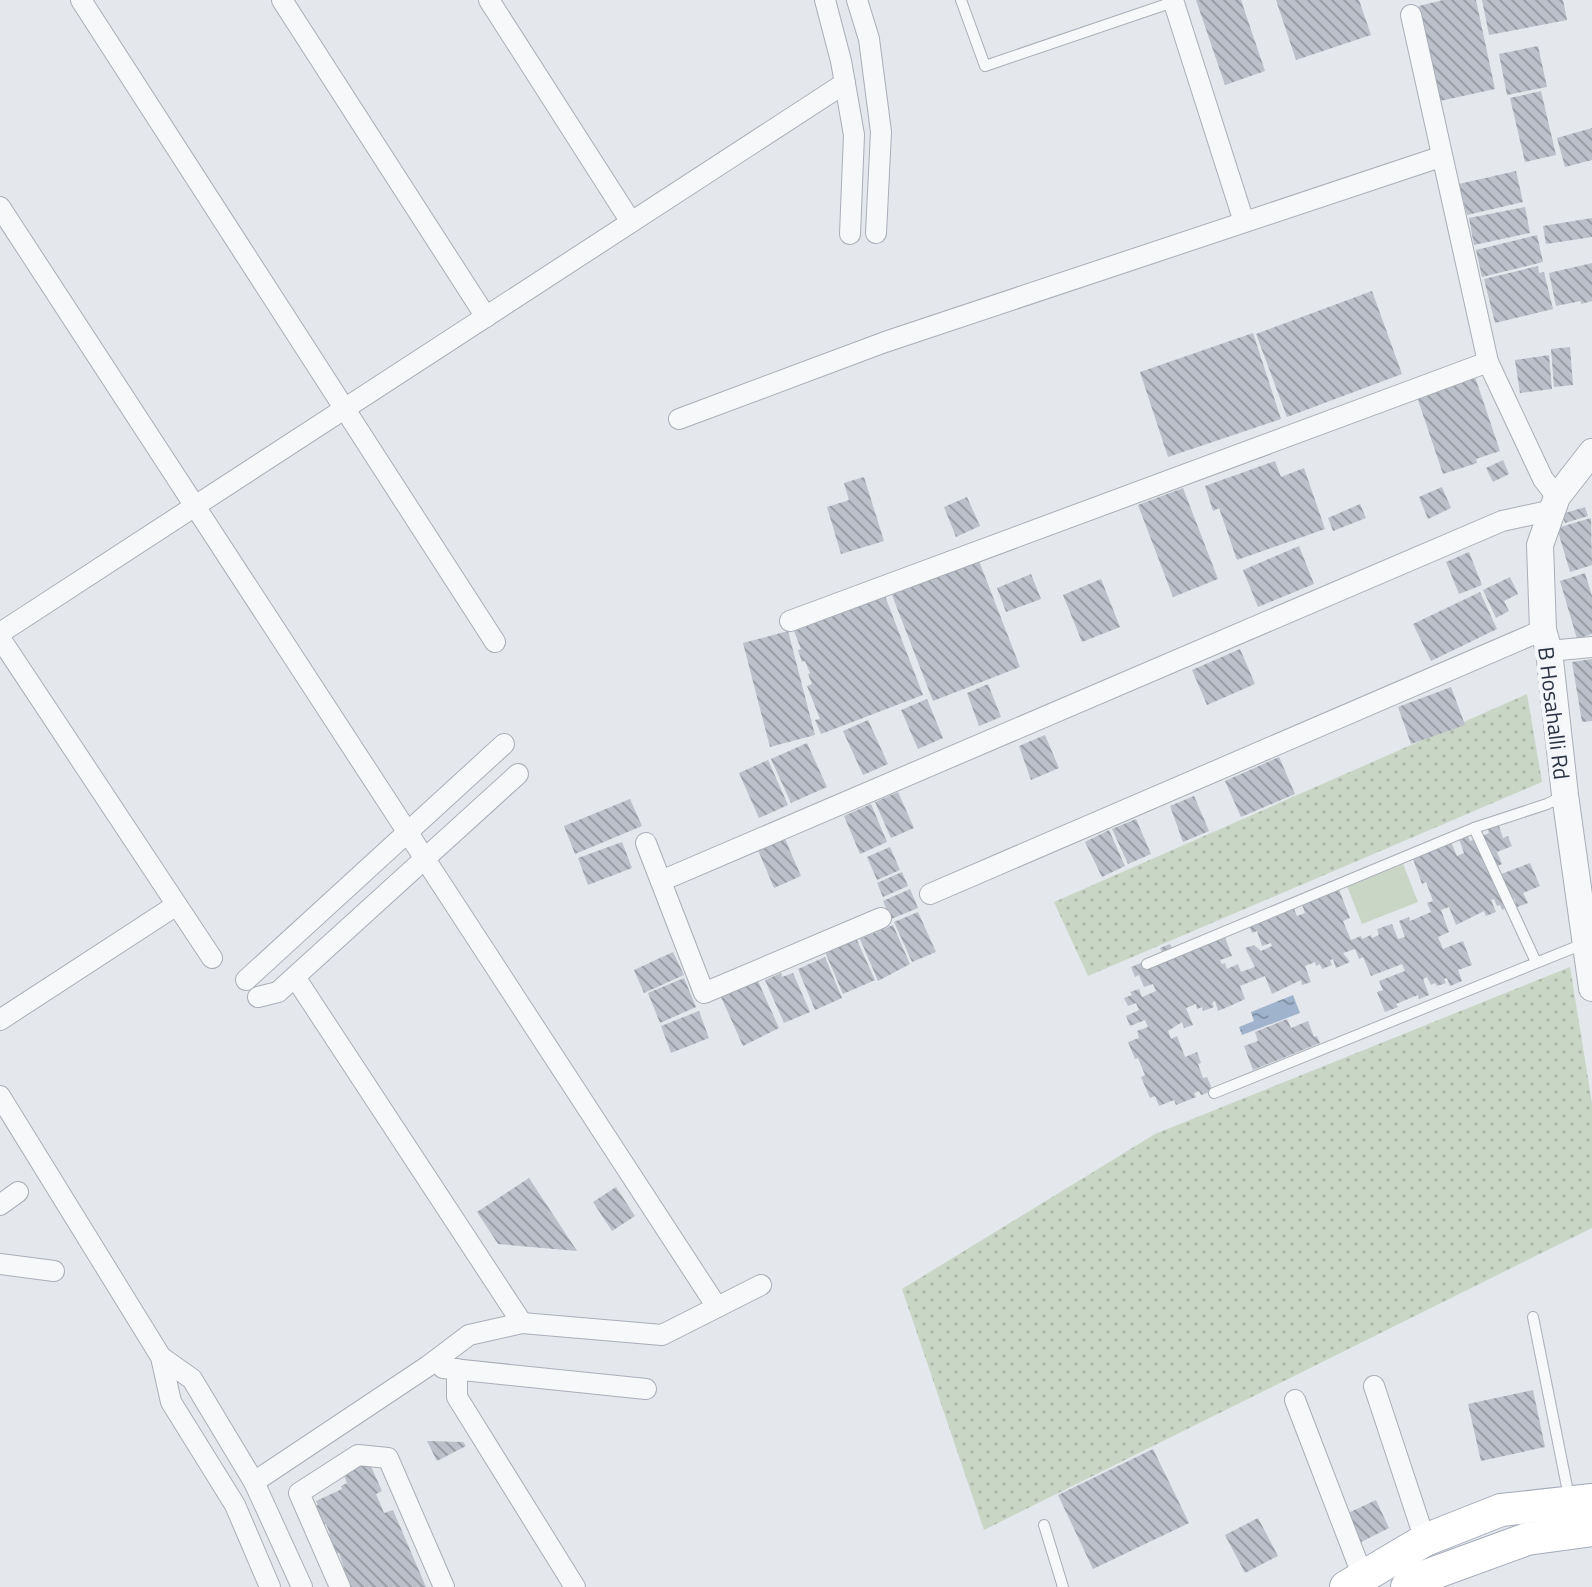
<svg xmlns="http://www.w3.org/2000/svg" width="1592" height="1587" font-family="'Titillium Web',sans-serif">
	<defs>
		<pattern id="grass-dots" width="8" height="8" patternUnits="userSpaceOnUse" patternTransform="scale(2)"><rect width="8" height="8" fill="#c9d6c5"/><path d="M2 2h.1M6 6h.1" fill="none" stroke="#adb8ab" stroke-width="1.8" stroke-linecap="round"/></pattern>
		<pattern id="water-ripples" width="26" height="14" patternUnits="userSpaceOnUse" patternTransform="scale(2)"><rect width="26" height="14" fill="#9fb4cc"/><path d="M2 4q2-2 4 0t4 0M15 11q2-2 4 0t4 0" fill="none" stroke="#8293a7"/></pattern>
		<pattern id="building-back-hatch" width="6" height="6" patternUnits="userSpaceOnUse" patternTransform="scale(2)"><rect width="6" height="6" fill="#bbc0ca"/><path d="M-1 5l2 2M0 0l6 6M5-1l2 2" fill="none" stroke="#989da6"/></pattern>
	</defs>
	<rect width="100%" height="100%" fill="#e4e7ec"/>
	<g fill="url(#grass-dots)">
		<polygon points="1527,694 1542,782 1088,976 1054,902"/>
		<polygon points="1570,967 1592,1103 1592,1228 984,1530 902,1289 1155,1134"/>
	</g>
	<polygon fill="#c9d6c5" points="1403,864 1418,902 1362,924 1347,886"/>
	<polygon fill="url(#water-ripples)" points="1293,995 1300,1013 1242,1035 1239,1027 1254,1021 1251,1012"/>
	<g fill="url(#building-back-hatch)">
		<polygon points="1196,0 1241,0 1265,71 1225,85"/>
		<polygon points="1276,0 1359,0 1371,35 1296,60"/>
		<polygon points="1443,0 1476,0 1495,89 1440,101 1419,6"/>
		<polygon points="1482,0 1563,0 1567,20 1489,35"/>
		<polygon points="1538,46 1547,87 1507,95 1499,54"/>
		<polygon points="1541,91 1556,155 1525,162 1510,98"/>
		<polygon points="1592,128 1592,160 1565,167 1557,138"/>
		<polygon points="1516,171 1523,202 1467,215 1459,184"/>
		<polygon points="1525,207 1530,233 1474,245 1469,218"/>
		<polygon points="1592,218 1592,237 1546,244 1543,226"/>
		<polygon points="1537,235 1543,262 1482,277 1476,250"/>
		<polygon points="1592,263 1592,301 1581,304 1581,301 1556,306 1549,273"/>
		<polygon points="1538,266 1539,273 1544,272 1553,309 1495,323 1484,279"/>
		<polygon points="1372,291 1402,374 1287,417 1256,334"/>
		<polygon points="1253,333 1281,419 1168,457 1140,372"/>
		<polygon points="1570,347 1573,385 1554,387 1551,349"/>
		<polygon points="1549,355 1552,389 1520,393 1515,360"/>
		<polygon points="1475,377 1500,451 1476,459 1477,463 1443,474 1417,397"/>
		<polygon points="1503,460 1509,474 1493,482 1486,468"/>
		<polygon points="1275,461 1281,477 1304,468 1325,529 1237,560 1219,508 1213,511 1205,486"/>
		<polygon points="864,477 884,541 841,554 827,507 849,500 844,483"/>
		<polygon points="1442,487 1451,508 1428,519 1419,497"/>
		<polygon points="1183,488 1218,579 1173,597 1138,505"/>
		<polygon points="967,497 980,526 956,537 944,507"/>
		<polygon points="1360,504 1366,518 1333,531 1328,518"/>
		<polygon points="1585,507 1588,516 1565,523 1562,514"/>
		<polygon points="1591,518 1592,565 1570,572 1557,528"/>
		<polygon points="1299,546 1314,584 1258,607 1243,570"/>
		<polygon points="1469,552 1482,585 1459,594 1446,562"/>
		<polygon points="979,561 1020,667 933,701 892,595"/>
		<polygon points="1585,573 1592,596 1592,634 1577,639 1560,581"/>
		<polygon points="1031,574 1041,599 1006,612 997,588"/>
		<polygon points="1510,577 1518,594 1504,601 1509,611 1496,618 1483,590"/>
		<polygon points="1101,579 1120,627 1082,642 1063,595"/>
		<polygon points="1480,592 1497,629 1431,661 1413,624"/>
		<polygon points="885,596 923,695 821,734 815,720 820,719 807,686 812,684 808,674 810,673 805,661 802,662 798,650 801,649 794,631"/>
		<polygon points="788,631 815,735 770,747 743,643"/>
		<polygon points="1240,649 1255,684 1207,705 1192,670"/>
		<polygon points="1592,659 1592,721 1582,722 1572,662"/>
		<polygon points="988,684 1001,717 979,726 967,693"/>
		<polygon points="1451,687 1465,725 1411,744 1398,707"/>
		<polygon points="927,699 943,738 918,749 901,710"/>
		<polygon points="868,720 888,764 863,775 843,731"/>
		<polygon points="1045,735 1059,768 1031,780 1019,746"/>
		<polygon points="807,743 827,787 791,803 771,759"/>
		<polygon points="1279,757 1295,794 1241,817 1225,781"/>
		<polygon points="768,760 788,805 759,818 739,773"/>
		<polygon points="898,792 914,828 891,838 875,802"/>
		<polygon points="1194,796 1209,831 1183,842 1170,806"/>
		<polygon points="630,799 642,826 575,854 564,826"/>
		<polygon points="871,804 887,842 860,854 844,816"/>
		<polygon points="1136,819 1151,854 1128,864 1112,829"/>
		<polygon points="1498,823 1503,838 1508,836 1512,846 1497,852 1502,864 1493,868 1496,876 1530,863 1540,886 1523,893 1528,903 1517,907 1514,898 1510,900 1513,905 1502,910 1500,905 1497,906 1494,899 1491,900 1496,912 1486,916 1484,911 1456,925 1449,907 1441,910 1449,932 1438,937 1443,949 1463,941 1472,965 1458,970 1462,981 1450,986 1447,978 1444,979 1446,983 1437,986 1435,983 1431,985 1427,977 1423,979 1429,995 1419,999 1418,995 1396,1004 1398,1007 1385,1012 1377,992 1383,990 1379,981 1405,971 1402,964 1371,976 1363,957 1359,959 1355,949 1343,953 1350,962 1336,968 1333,959 1330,960 1332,965 1322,969 1320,964 1316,966 1315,962 1305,966 1311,982 1302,985 1301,980 1272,994 1265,976 1240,986 1245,999 1230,1006 1218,1011 1215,1001 1212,1003 1214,1007 1203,1011 1202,1007 1197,1009 1196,1004 1186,1008 1193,1025 1184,1028 1182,1022 1168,1031 1171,1039 1177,1036 1185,1057 1197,1052 1201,1063 1198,1064 1203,1078 1207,1077 1213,1091 1201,1095 1199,1091 1194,1093 1196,1097 1176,1105 1174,1100 1159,1106 1155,1096 1150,1098 1141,1077 1145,1075 1138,1058 1135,1059 1128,1042 1139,1038 1137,1031 1148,1027 1145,1020 1130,1026 1126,1016 1139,1010 1136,1003 1128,1006 1124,998 1132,995 1130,992 1139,989 1142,997 1156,991 1153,984 1144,987 1139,975 1135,977 1131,967 1163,954 1160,948 1170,944 1173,950 1222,929 1232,956 1220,960 1222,964 1225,963 1227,969 1238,964 1241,972 1255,967 1245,948 1254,945 1261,951 1272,946 1271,943 1262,946 1257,931 1252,933 1248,923 1292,904 1297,916 1305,913 1301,901 1338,887 1350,918 1343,921 1351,940 1361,936 1362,939 1371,935 1372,938 1379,935 1377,929 1392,924 1398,939 1405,937 1399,921 1409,917 1410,921 1431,912 1427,903 1433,901 1426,882 1422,884 1413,859 1451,842 1457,856 1464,853 1458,836 1467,833 1470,841 1489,833 1487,827"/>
		<polygon points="1109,830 1125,866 1102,877 1085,842"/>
		<polygon points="785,839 801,876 774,888 758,850"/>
		<polygon points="622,842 632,868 588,885 578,858"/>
		<polygon points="890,847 900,870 877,880 867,857"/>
		<polygon points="902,872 908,886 883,897 877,883"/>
		<polygon points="910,889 918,908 891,919 883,901"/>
		<polygon points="918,912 936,952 912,962 894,922"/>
		<polygon points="893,925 910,964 878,981 860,939"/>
		<polygon points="856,938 875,980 843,994 825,952"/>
		<polygon points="673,952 684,975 644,993 634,970"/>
		<polygon points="825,957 842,998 815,1010 798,969"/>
		<polygon points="781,973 782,977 793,973 810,1012 784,1023 765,980"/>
		<polygon points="684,978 696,1007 660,1023 648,993"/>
		<polygon points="758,981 779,1028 743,1046 721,997"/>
		<polygon points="699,1011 709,1038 671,1053 661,1026"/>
		<polygon points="1287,1019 1291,1028 1308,1021 1314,1037 1317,1036 1320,1043 1253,1070 1244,1046 1258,1041 1255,1032"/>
		<polygon points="529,1178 577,1251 498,1244 477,1212"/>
		<polygon points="616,1187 635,1216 612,1231 593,1202"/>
		<polygon points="1533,1390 1545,1447 1481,1461 1468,1404"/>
		<polygon points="427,1441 463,1442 466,1446 437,1461"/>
		<polygon points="1153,1449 1189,1523 1093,1569 1058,1495"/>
		<polygon points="369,1462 382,1491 376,1494 384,1513 393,1510 426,1587 350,1587 339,1553 335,1554 327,1535 330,1534 326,1524 322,1526 314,1507 318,1505 316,1501 342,1489 341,1486 347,1483 343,1473"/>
		<polygon points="1376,1500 1389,1528 1359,1543 1346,1514"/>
		<polygon points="1258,1518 1278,1556 1245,1573 1225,1535"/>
	</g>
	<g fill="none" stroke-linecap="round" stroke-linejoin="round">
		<defs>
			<g id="service">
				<polyline points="961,0 985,66 1173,2"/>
				<polyline points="1474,828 1536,962"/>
				<polyline points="1147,964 1474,828 1547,804 1563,796"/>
				<polyline points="1214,1093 1583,944"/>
				<polyline points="1533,1317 1569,1497"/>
				<polyline points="1044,1525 1063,1587"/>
			</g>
			<g id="minor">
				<polyline points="81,0 495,642"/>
				<polyline points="282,0 486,317"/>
				<polyline points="489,0 631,222"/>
				<polyline points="825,0 841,61 854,135 850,234"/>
				<polyline points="857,0 869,39 881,132 876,233"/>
				<polyline points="1173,0 1244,222"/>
				<polyline points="1411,15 1488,362 1543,479 1557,497"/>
				<polyline points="0,207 717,1307"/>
				<polyline points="679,419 885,342 1440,157"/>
				<polyline points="790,621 1488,362"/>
				<polyline points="0,633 845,83"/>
				<polyline points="0,638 212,958"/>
				<polyline points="1549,651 1592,647"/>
				<polyline points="646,843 704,993 881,918"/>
				<polyline points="661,881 1502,521 1553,510"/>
				<polyline points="930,894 1543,630"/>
				<polyline points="295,977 522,1323"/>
				<polyline points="246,980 504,744"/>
				<polyline points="258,997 278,992 518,774"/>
				<polyline points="0,1020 175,906"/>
				<polyline points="0,1096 161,1357 171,1402 235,1505 270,1587"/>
				<polyline points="0,1205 18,1192"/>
				<polyline points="0,1264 54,1271"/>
				<polyline points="161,1357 192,1379 254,1482 302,1587"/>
				<polyline points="443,1368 646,1389"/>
				<polyline points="457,1369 457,1397 575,1587"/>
				<polyline points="1374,1386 1425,1540"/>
				<polyline points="1295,1400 1363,1577"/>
				<polyline points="254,1482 428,1366 469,1335 522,1323 662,1335 761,1285"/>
				<polyline points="340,1587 299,1493 358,1455 388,1458 444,1587"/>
			</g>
			<polyline id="tertiary" points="1592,452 1557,497 1540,545 1543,630 1549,651 1565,795 1592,988"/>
			<g id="primary">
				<polyline points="1346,1587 1425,1540 1501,1510 1592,1500"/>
				<polyline points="1407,1587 1423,1577 1527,1539 1592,1530"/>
			</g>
		</defs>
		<use href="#service" stroke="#a9aeb7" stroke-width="12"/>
		<use href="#minor" stroke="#a9aeb7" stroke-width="22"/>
		<use href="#tertiary" stroke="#a9aeb7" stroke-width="28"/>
		<use href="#primary" stroke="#a3abb8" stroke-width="34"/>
		<use href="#service" stroke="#f7f8fa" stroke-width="10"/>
		<use href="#minor" stroke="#f7f8fa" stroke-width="20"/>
		<use href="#tertiary" stroke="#f7f8fa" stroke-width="26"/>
		<use href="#primary" stroke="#fff" stroke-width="32"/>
	</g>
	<g text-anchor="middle" stroke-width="8" stroke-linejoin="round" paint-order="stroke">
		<g font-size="22" fill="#2b3445" stroke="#f4f6f9">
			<text transform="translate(1554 713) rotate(83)" y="8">B Hosahalli Rd</text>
		</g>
	</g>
</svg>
